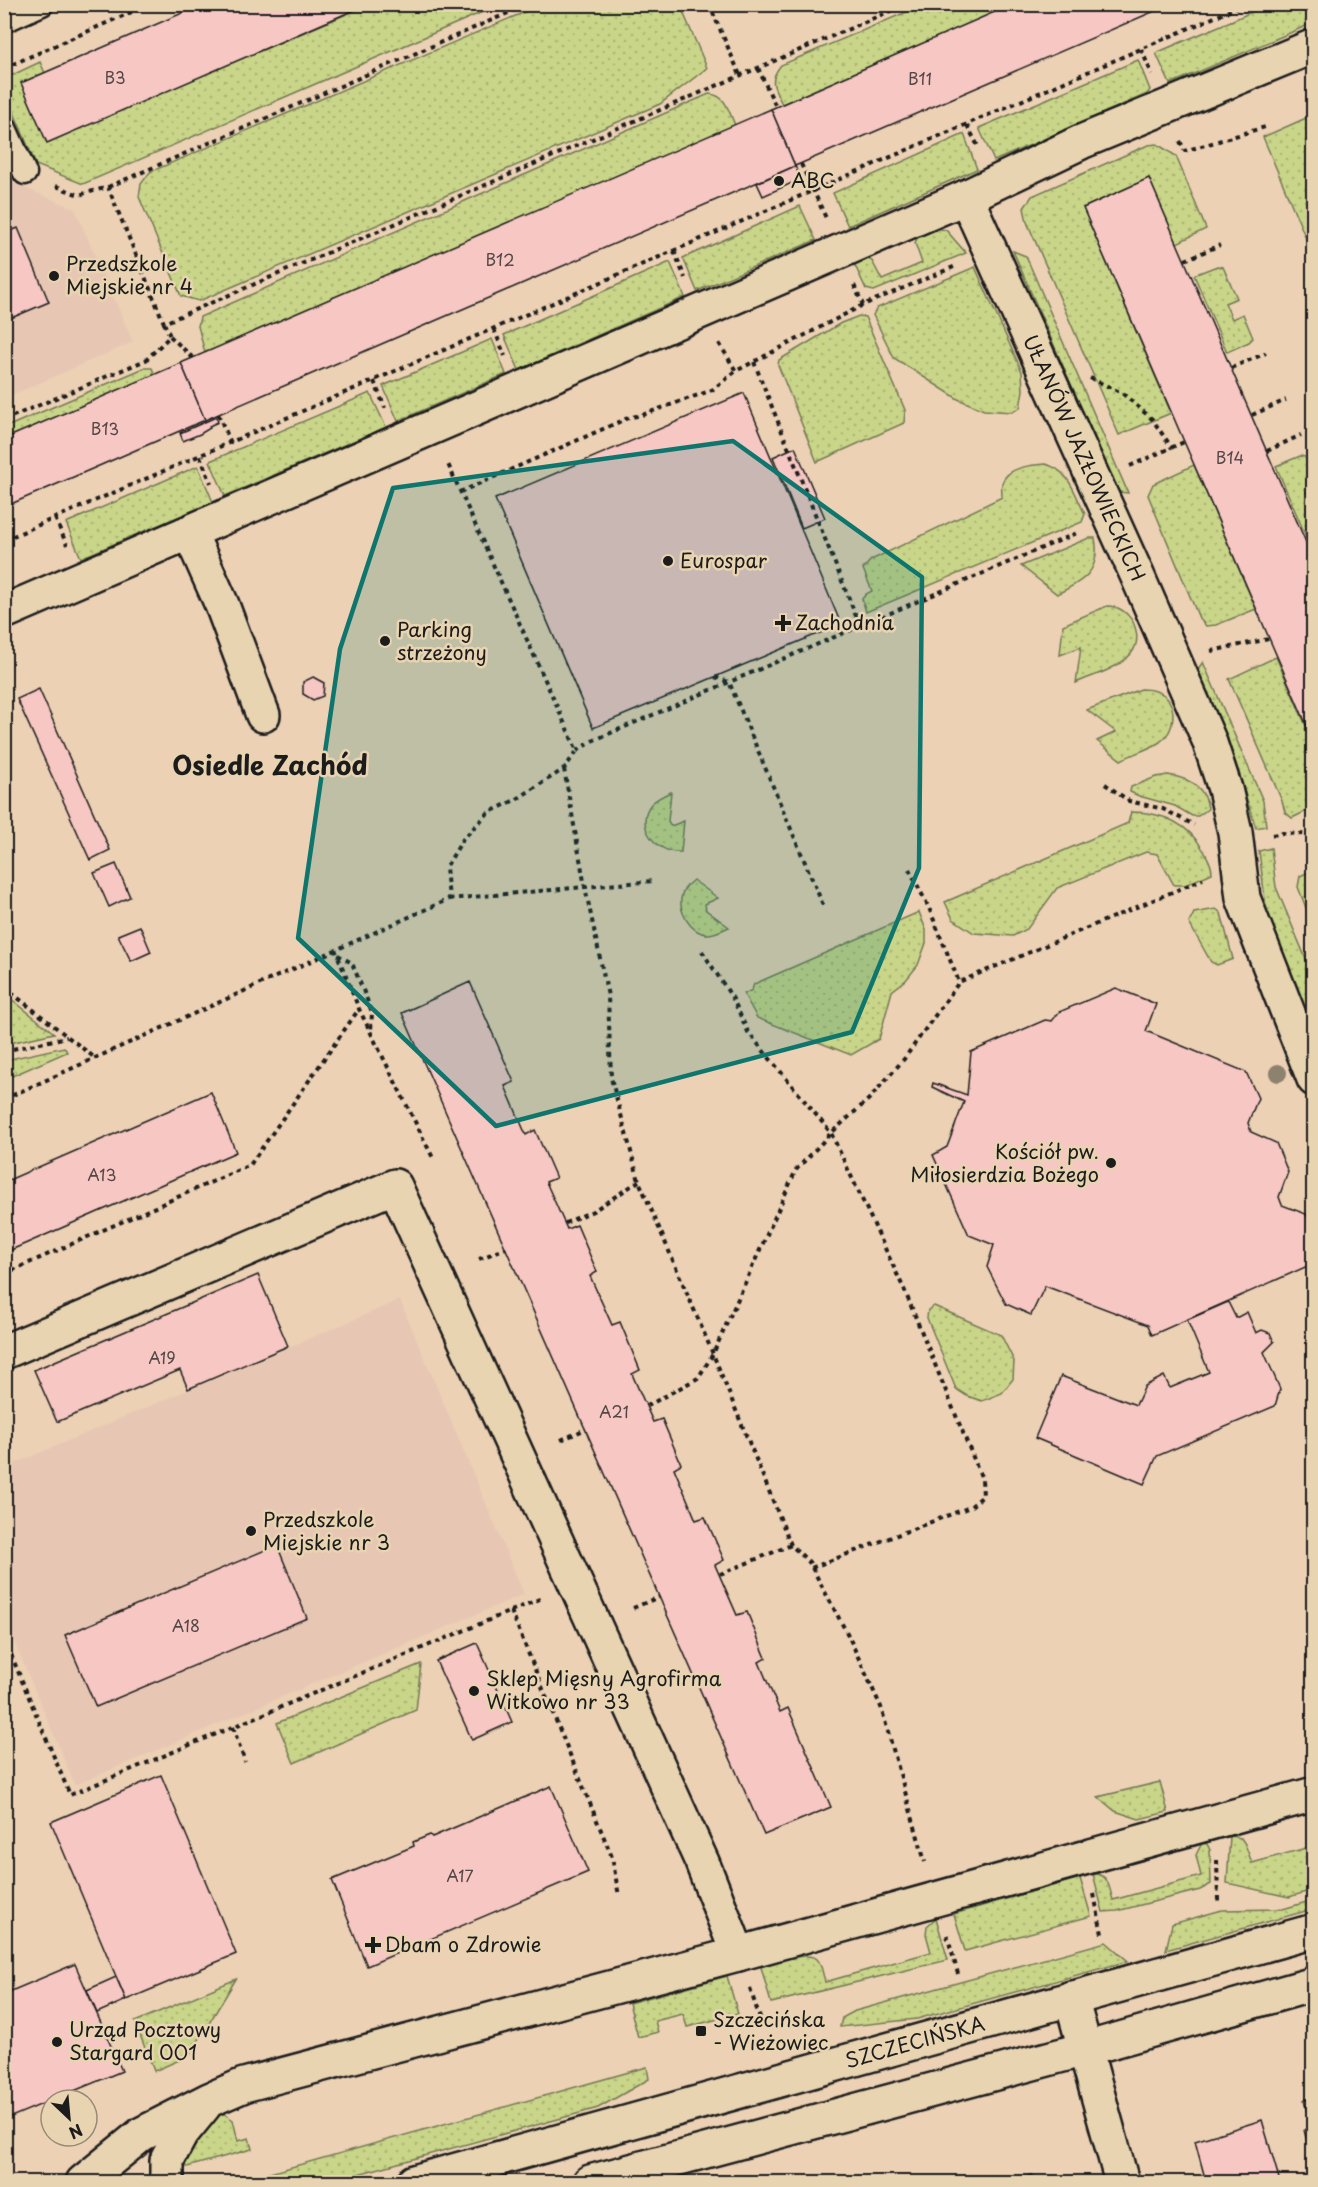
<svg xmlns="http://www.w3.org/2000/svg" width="1318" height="2187" font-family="'Playpen Sans',sans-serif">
	<defs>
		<pattern id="grass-dots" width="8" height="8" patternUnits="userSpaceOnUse" patternTransform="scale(1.5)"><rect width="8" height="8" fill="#c9d588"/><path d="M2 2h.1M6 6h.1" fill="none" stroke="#acb675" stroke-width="1.8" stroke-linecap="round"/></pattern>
	</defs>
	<rect width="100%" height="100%" fill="#ecd1b5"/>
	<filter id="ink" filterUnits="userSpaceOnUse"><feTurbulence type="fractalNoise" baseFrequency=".0167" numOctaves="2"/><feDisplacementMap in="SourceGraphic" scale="12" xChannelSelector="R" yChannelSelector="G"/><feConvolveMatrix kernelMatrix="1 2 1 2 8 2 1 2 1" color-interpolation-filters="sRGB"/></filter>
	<g filter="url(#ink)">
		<g fill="#e7c7b3">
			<polygon points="4,179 75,209 133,342 5,398"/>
			<polygon points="400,1300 524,1594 75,1785 5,1620 4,1468"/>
		</g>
		<g fill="url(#grass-dots)" stroke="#727852" stroke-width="1.5">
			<polygon points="368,5 499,5 83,184 36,165 5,91 6,78 40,62 45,73 21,83 47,142"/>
			<polygon points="541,5 680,5 707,68 660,104 199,301 181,296 139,197 141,184 150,172"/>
			<path d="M923 5H1013L782 104C774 87 768 81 781 65Z"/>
			<polygon points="1268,5 1313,5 1313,23 1170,84 1156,53"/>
			<polygon points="1138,60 1150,90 1147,94 994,161 979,128"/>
			<path d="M709 94C726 95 728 110 735 125L205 353 198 326 200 317Z"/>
			<polygon points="1313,115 1313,255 1263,137"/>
			<polygon points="964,134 977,169 848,226 833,193"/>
			<polygon points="1157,144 1176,156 1206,229 1177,243 1149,178 1083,208 1171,413 1119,435 1027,222 1024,208 1032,196 1148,145"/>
			<polygon points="800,206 816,240 697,291 683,258"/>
			<polygon points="930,227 946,230 966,253 874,291 866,289 852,259 862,256 872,261 882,280 922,263 915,243 920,231"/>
			<polygon points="1013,251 1026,256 1128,493 1118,492"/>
			<polygon points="670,262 685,297 519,370 504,335"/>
			<polygon points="1217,266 1223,267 1237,298 1225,303 1232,319 1243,314 1253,338 1249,342 1227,352 1194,275"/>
			<polygon points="975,267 1022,372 1023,390 1020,408 1012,412 984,410 958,399 894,358 873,315 877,308"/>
			<polygon points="859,316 865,317 905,410 904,423 817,462 778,365 779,360 841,323"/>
			<polygon points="492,339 506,374 398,421 383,386"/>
			<polygon points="144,368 152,368 155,375 5,439 4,428"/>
			<polygon points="370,393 386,427 225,496 210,461"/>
			<polygon points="1300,456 1305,457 1313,477 1313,488 1306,492 1313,506 1313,545 1310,546 1276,466"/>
			<path d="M1045 464C1070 470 1074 493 1085 514L1082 522 866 612 862 599 866 594 872 591 863 569 871 560 1002 497C1002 493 1001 486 1002 483 1007 467 1031 465 1045 464Z"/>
			<polygon points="1194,465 1256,609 1216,625 1206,626 1199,618 1148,495 1153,484"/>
			<polygon points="198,466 213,502 81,558 66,523"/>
			<path d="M1089 538H1095C1101 571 1084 581 1057 594L1021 566Z"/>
			<path d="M1107 606C1118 606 1127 612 1133 622 1151 661 1102 671 1076 683L1081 647 1060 655 1063 625Z"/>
			<polygon points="1276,657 1313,742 1313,808 1292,818 1285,812 1282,801 1229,679"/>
			<polygon points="1203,662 1263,801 1266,826 1256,828 1235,762 1197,670"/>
			<path d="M1141 689C1149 689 1157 690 1164 695 1178 707 1175 731 1160 742 1149 749 1133 754 1121 760L1097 741 1116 732 1087 710Z"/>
			<path d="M1168 775C1188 778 1206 787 1208 809L1198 816H1192L1175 806 1139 796 1130 792 1131 787 1156 777Z"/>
			<path d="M671 792 668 821 671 826 684 821 681 852C656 854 634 825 651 804 657 798 664 795 671 792Z"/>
			<path d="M1131 812C1163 812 1188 823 1204 851 1208 859 1212 864 1212 873L1185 885H1174L1157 854 1146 852 1057 888 1027 929 1013 936 974 933 953 919 945 902 1128 823Z"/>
			<polygon points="1271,848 1276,887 1313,976 1313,1032 1272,935 1267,915 1259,851"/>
			<polygon points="1313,870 1313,926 1298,887 1300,876"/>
			<path d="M693 880 718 898 705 904 706 910 729 927C722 930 715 934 707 934 690 933 677 910 682 894 684 888 688 884 693 880Z"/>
			<polygon points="1216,909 1221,913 1233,959 1217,965 1211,962 1189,923 1194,913"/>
			<polygon points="919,912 926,930 926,943 918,965 906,980 892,991 879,1039 851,1055 757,1018 744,994 752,990 754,984"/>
			<polygon points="5,994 54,1033 5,1044"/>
			<polygon points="64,1047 67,1052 5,1079 5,1060"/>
			<polygon points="934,1306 1001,1335 1014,1361 1013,1379 1002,1393 982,1401 967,1396 956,1389 927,1318 928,1310"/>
			<polygon points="421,1664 416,1710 294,1763 277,1723"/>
			<polygon points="1160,1782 1168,1812 1139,1819 1115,1811 1098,1797"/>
			<polygon points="1230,1836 1241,1838 1245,1844 1252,1863 1313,1846 1313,1890 1289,1897 1227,1883"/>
			<path d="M1202 1843 1207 1844 1210 1850 1211 1884 1200 1890 1117 1911 1103 1912 1093 1874C1109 1873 1109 1888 1113 1900L1201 1876 1196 1855Z"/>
			<polygon points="1080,1878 1091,1916 965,1951 954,1914"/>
			<polygon points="1313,1900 1313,1909 1166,1950 1172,1924 1222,1910 1283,1909"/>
			<path d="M936 1918 948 1960 771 2003 761 1967C773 1963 807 1950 817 1959 822 1964 823 1976 825 1982L931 1952 926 1934 927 1926Z"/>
			<polygon points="1106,1942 1128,1961 917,2019 840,2027 842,2018 855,2011"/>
			<polygon points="727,1976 738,2014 687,2027 683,2014 655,2021 658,2032 638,2037 629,2003"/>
			<polygon points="236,1979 189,2056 154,2071 135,2022"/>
			<polygon points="647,2067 649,2079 598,2108 329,2182 238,2182"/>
			<polygon points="223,2113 233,2120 238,2141 249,2138 252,2149 180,2169 184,2148 215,2116"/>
		</g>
		<g fill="#f7c7c3" stroke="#1c1c1c" stroke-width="1.5">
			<polygon points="203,4 368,4 47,143 21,83"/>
			<polygon points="1013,4 1171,4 795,166 771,109"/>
			<polygon points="771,109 795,166 205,420 181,363"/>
			<polygon points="795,166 801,179 763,196 757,183"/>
			<polygon points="1149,178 1314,561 1314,742 1083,208"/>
			<polygon points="18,228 49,302 4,321 4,234"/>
			<polygon points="181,363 205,420 4,507 4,439"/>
			<polygon points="744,393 841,624 593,728 495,499"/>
			<polygon points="216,417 218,422 209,426 210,428 200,434 183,441 180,433"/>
			<polygon points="795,447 825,518 802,528 773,457"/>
			<polygon points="313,677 324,683 323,696 313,700 303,694 303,682"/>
			<polygon points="39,689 110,850 90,860 17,699"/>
			<polygon points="116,864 130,897 109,907 94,873"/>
			<polygon points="140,926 151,952 131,961 118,935"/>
			<polygon points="470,982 514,1082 505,1086 526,1135 535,1130 556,1178 546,1182 567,1229 577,1225 597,1272 590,1276 612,1325 620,1322 640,1370 632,1374 653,1422 662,1419 681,1464 674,1468 696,1520 705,1517 724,1560 715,1565 737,1615 747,1612 766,1658 759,1662 780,1712 788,1708 831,1807 764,1835 402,1013"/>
			<polygon points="1116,988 1156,1004 1146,1031 1246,1072 1258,1098 1248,1123 1251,1132 1276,1143 1288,1172 1279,1197 1282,1205 1306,1214 1314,1229 1314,1258 1310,1265 1152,1335 1148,1325 1045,1286 1031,1315 1006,1304 987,1267 994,1245 969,1235 933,1155 947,1147 964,1102 932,1087 933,1083 967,1095 971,1052 1045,1020 1052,1021 1059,1012"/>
			<polygon points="211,1092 236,1152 4,1253 4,1182"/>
			<polygon points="258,1275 288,1346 188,1389 180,1370 57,1422 34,1370"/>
			<polygon points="1228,1302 1236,1318 1247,1312 1256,1333 1262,1330 1270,1333 1274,1342 1264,1352 1280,1389 1275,1406 1157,1456 1144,1484 1035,1438 1061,1376 1136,1405 1145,1386 1164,1376 1170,1388 1209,1372 1187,1320"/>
			<polygon points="277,1545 307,1618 96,1707 65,1635"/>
			<polygon points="477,1643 512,1722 472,1740 436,1661"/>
			<polygon points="161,1775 236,1954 126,2000 51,1822"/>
			<polygon points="551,1786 588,1872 367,1966 332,1880 414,1846 413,1842 430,1835 432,1837"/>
			<polygon points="75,1964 122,2071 4,2120 4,1994"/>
			<polygon points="116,1977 126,2000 97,2013 87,1990"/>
			<polygon points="1314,2097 1314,2144 1308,2145 1304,2130 1311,2127 1304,2100"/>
			<polygon points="1262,2120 1280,2182 1206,2182 1195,2141"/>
			<polygon points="1032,2175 1042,2182 1004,2182"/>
		</g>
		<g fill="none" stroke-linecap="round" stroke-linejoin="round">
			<defs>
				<g id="lane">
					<polyline points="4,21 42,4"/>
					<polyline points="4,126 25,173"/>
				</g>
				<g id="street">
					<path id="s1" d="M1314 46 1081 142 966 197 1137 575 1209 740 1225 789 1235 832 1243 898 1314 1079"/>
					<polyline points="190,533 222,605 263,715"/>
					<polyline points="4,612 966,197"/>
					<polyline points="4,1352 395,1186 702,1862 738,1954"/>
					<polyline points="1071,1998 1122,2182"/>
					<polyline points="83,2182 142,2134 209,2100 244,2085 738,1954 1314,1794"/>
					<polyline points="167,2182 167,2160 181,2134 204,2106"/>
				</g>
				<g id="secondary">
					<path id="s2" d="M414 2182 1314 1931"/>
					<polyline points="590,2182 1085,2049 1314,1984"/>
				</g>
			</defs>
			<use href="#lane" stroke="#1c1c1c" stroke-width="27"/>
			<use href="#street" stroke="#1c1c1c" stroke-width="38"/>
			<use href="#secondary" stroke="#1c1c1c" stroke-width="38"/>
			<g stroke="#1c1c1c" stroke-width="4" stroke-dasharray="4.5 4.5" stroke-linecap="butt">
				<polyline points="709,4 740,75"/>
				<polyline points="1141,49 1152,74"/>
				<polyline points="4,68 150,4"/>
				<polyline points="758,68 776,107"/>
				<polyline points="967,125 979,148"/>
				<polyline points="1180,141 1185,151 1265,127"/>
				<polyline points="801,164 826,218"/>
				<polyline points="56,186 79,195 108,187 164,323 907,4"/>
				<polyline points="108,187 529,4"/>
				<polyline points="674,251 685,278"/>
				<polyline points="1185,260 1220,245"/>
				<polyline points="854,285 863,305"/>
				<polyline points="494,329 505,356"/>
				<polyline points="170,336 193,358"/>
				<polyline points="719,343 736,371"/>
				<polyline points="754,362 860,626"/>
				<polyline points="1231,368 1266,353"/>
				<polyline points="1090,378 1122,393 1152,419 1172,448"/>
				<polyline points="374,381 385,408"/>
				<polyline points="218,414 231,443"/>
				<polyline points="1252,415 1286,400"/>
				<polyline points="4,420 146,360 170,336 164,323"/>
				<polyline points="1267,451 1301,435"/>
				<polyline points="200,456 211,483"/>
				<polyline points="1130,466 1184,442"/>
				<polyline points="460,492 628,418 645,414 712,390 736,371 863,305 956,266"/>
				<polyline points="55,518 67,545"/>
				<polyline points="4,540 1245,4"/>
				<polyline points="1211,651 1269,639"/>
				<polyline points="715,677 729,682 823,905"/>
				<polyline points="577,751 592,741 1077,533"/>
				<polyline points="564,769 585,887 608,996 611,1078 639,1181 713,1354 791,1545"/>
				<polyline points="1105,784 1129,801 1163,809 1194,825"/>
				<polyline points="1272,835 1283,833 1314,835"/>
				<polyline points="909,869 929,908 959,982"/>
				<polyline points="449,899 653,881"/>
				<polyline points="335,949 359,1009 434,1160"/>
				<polyline points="702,951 733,999 748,1032 831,1133 904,1289 982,1479 983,1496 970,1507 811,1568"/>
				<polyline points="338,955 352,963 372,1012 371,1031"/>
				<polyline points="4,987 95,1058"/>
				<polyline points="4,1051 67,1037"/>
				<polyline points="4,1099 449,899 446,867 463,839 488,813 517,799 564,769 577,751 447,462"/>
				<polyline points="565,1223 593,1211 639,1181"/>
				<polyline points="479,1259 506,1248"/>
				<polyline points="4,1274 250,1165 359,1009"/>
				<polyline points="647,1406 698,1378 713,1354 796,1170 831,1133 869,1099 904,1059 959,982 1203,879"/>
				<polyline points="561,1440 586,1429"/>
				<polyline points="720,1574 791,1545 809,1562 848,1635 881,1707 925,1862"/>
				<polyline points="633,1608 659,1597"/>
				<polyline points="511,1611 612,1857 619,1896"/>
				<polyline points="4,1638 70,1795 542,1598"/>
				<polyline points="233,1727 245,1762"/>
				<polyline points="1217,1860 1218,1901"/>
				<polyline points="1094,1894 1102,1934"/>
				<polyline points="947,1935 958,1974"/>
				<polyline points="750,1989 763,2027"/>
			</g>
			<use href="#lane" stroke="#e9d4b2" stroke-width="22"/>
			<use href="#street" stroke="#e9d4b2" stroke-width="33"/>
			<use href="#secondary" stroke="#e9d4b2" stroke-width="33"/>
		</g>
		<circle fill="#8d826d" cx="1278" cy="1073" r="9"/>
	</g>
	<path fill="#0f766e" fill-opacity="0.2" stroke="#0f766e" stroke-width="4.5" stroke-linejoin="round" d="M733 441 922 577 919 868 852 1032 496 1126 298 938 340 649 393 488Z"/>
	<g fill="#1c1c1c" stroke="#e9d4b2" stroke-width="2">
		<circle cx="779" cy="181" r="6"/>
		<circle cx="54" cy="276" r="6"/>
		<circle cx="668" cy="561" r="6"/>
		<path d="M780 614h6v6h6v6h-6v6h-6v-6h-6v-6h6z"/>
		<circle cx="385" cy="641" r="6"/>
		<circle cx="1111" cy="1163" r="6"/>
		<circle cx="251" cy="1531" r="6"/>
		<circle cx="474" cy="1691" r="6"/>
		<path d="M370 1936h6v6h6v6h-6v6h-6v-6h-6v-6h6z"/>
		<rect x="695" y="2025" width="12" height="12" rx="3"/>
		<circle cx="57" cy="2042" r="6"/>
	</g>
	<g text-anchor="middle" stroke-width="5" stroke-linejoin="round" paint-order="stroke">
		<g font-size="16" fill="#534746">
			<text x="115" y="84">B3</text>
			<text x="920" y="85">B11</text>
			<text x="500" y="266">B12</text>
			<text x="105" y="435">B13</text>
			<text x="1230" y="464">B14</text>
			<text x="102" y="1181">A13</text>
			<text x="162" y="1364">A19</text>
			<text x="614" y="1418">A21</text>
			<text x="186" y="1632">A18</text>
			<text x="460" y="1882">A17</text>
		</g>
		<g font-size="20" fill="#1c1c1c" stroke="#e9d4b2" text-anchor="start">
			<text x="791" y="188">ABC</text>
			<text x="66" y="271">Przedszkole<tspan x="66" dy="23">Miejskie nr 4</tspan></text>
			<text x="680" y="568">Eurospar</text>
			<text x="795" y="630">Zachodnia</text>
			<text x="397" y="637">Parking<tspan x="397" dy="23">strzeżony</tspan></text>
			<text x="1099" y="1159" text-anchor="end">Kościół pw.<tspan x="1099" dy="23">Miłosierdzia Bożego</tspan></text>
			<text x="263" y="1527">Przedszkole<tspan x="263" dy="23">Miejskie nr 3</tspan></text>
			<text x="486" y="1686">Sklep Mięsny Agrofirma<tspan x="486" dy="23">Witkowo nr 33</tspan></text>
			<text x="385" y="1952">Dbam o Zdrowie</text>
			<text x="713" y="2027">Szczecińska<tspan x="713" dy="23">- Wieżowiec</tspan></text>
			<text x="69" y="2037">Urząd Pocztowy<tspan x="69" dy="23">Stargard 001</tspan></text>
		</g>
		<g font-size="20" fill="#1c1c1c" stroke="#e9d4b2">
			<text dy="7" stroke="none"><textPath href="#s1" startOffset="666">UŁANÓW JAZŁOWIECKICH</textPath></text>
			<text dy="7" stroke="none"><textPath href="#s2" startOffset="520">SZCZECIŃSKA</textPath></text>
		</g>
		<g font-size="26" font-weight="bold" fill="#1c1c1c" stroke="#e9d4b2">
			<text x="270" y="775">Osiedle Zachód</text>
		</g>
	</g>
	<rect width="1318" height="2187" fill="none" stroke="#e9d4b2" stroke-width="24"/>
	<rect x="12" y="12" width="1294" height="2163" fill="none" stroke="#1c1c1c" stroke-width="2" filter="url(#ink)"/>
	<g transform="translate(69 2118) rotate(154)"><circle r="28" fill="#e9d4b2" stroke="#978a76" stroke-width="1.5"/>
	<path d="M0-4.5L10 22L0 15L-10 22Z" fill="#1c1c1c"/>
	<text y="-9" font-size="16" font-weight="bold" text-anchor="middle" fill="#1c1c1c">N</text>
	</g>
</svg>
